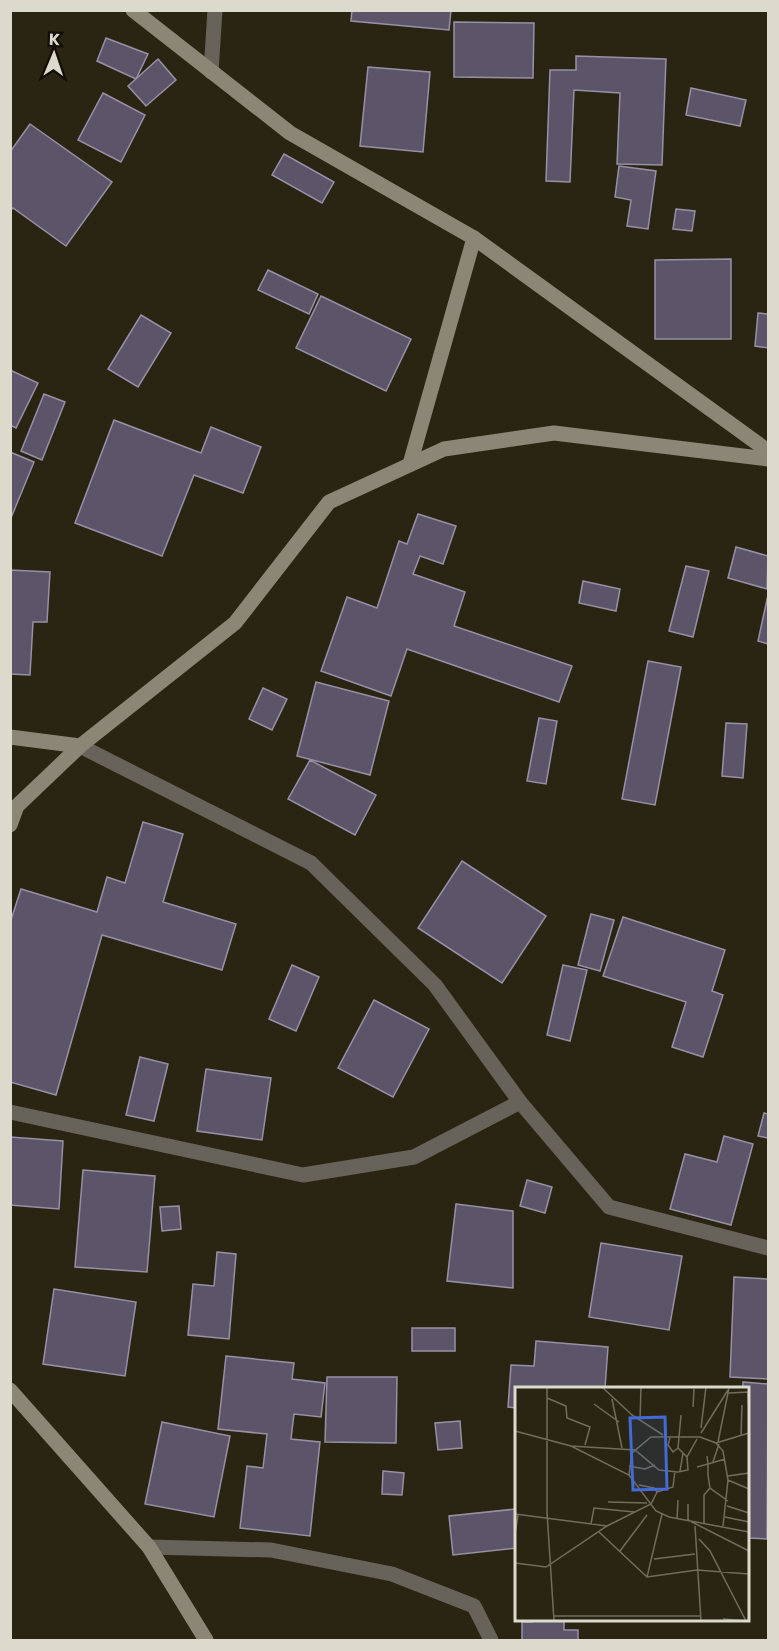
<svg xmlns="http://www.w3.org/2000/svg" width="779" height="1651" font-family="Poppins,sans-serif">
	<rect width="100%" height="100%" fill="#2a2512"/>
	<g fill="#5c5569" stroke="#9790a6" stroke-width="1.5">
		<polygon points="352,10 451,10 449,30 351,21"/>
		<polygon points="454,22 534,23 533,78 454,77"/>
		<polygon points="106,38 148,54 136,79 97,61"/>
		<polygon points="576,56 666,59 662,165 617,164 620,93 574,90 570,182 546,181 550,70 576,70"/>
		<polygon points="158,59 176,80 146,106 128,86"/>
		<polygon points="368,67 430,72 423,152 360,146"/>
		<polygon points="691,88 746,100 740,126 686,115"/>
		<polygon points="103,93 145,115 121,162 78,140"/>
		<polygon points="30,124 112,182 66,246 13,208 10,211 10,152"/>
		<polygon points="284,154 334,182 322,203 272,175"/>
		<polygon points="619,166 656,171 648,229 627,226 631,200 615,197"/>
		<polygon points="676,209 695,211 692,231 673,229"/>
		<polygon points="731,259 731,339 655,339 655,260"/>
		<polygon points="268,270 318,294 309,314 258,290"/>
		<polygon points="321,296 411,339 386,391 296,348"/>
		<polygon points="758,313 768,314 768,348 755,346"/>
		<polygon points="141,315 171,333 138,387 108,369"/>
		<polygon points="10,370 38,383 16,428 10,425"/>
		<polygon points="44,394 65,402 42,460 21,451"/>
		<polygon points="114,420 201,453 211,427 261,447 243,493 194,475 162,556 75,523"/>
		<polygon points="10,452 34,462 11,518 10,518"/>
		<polygon points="418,514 456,526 443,564 420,556 413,574 465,592 454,626 572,666 559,702 407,649 391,696 321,671 347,597 377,608 399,541 407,544"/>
		<polygon points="736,547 768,556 767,589 728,578"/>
		<polygon points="686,566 709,571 693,637 669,631"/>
		<polygon points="10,570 50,572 47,622 33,622 30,675 10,674"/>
		<polygon points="583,581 620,589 616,611 579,603"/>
		<polygon points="768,595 768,644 758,641"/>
		<polygon points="648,661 681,667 655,805 622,799"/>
		<polygon points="316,682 389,701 370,775 297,756"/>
		<polygon points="263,688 287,699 272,730 249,719"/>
		<polygon points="539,718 557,721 546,784 527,781"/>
		<polygon points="726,723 747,724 743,778 722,776"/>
		<polygon points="310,760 376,795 355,835 288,799"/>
		<polygon points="143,822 183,834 163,902 236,924 222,970 102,935 56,1095 10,1082 10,923 21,889 97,912 107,877 125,883"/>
		<polygon points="462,861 546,916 502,983 418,928"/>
		<polygon points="591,914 614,920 600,971 578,965"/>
		<polygon points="623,917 725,950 712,991 723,995 703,1057 672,1047 686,1002 603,976"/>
		<polygon points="292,965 319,977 296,1031 269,1019"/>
		<polygon points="563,965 587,970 570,1041 547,1035"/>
		<polygon points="374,1000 429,1029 393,1097 338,1068"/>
		<polygon points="140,1057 168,1064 154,1121 126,1115"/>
		<polygon points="206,1069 271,1078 262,1140 197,1131"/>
		<polygon points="764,1113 768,1114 768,1138 758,1136"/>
		<polygon points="724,1136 753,1144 731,1225 670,1209 685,1154 717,1162"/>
		<polygon points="10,1137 63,1141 59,1209 10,1205"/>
		<polygon points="83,1170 155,1176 147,1272 75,1267"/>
		<polygon points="527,1180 552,1187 545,1213 520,1206"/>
		<polygon points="456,1204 513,1211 513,1288 447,1281"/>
		<polygon points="179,1206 181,1229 162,1231 160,1207"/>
		<polygon points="601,1243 682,1256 669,1330 589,1317"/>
		<polygon points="217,1252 236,1254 229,1339 188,1335 193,1284 214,1286"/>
		<polygon points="734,1277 768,1279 768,1379 730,1377"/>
		<polygon points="54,1289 136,1302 125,1376 43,1364"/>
		<rect x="412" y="1328" width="43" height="23"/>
		<polygon points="536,1341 608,1347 605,1388 516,1388 516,1408 508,1407 511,1365 534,1366"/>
		<polygon points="226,1356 294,1363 292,1379 325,1383 321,1417 294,1414 291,1439 320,1442 310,1536 240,1528 247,1466 263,1468 267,1434 218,1429"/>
		<polygon points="327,1377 397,1377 396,1443 325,1442"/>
		<polygon points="743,1382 768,1384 767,1539 748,1538 748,1388 743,1388"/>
		<polygon points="460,1421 462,1448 438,1450 435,1423"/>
		<polygon points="162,1422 230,1436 214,1517 145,1504"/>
		<polygon points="383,1471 404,1473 402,1495 382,1494"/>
		<polygon points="516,1509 516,1548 453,1555 449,1516"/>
		<polygon points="532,1620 564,1620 564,1630 578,1630 578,1640 522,1640 522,1622 532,1622"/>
	</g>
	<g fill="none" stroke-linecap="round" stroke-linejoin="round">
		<g stroke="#67635a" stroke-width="15">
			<polyline points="211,72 215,10"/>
			<polyline points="80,746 311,863 435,985 520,1102 609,1207 768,1248"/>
			<polyline points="10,1112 303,1175 414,1157 520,1102"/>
			<polyline points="149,1547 271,1550 392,1574 474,1606 491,1640"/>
		</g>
		<g stroke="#8c8677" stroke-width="15">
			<polyline points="133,10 290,133 474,238 768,451"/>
			<polyline points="410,464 474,238"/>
			<polyline points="10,737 80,746"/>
			<polyline points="10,825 17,806 80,746 235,623 329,502 444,449 554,433 768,459"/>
			<polyline points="10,1390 149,1547 206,1640"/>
		</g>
	</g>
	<g transform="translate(515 1387)">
		<rect width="234" height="234" fill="#2a2512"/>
		<path fill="none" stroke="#716d5d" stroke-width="1.5" d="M32 0V125L39 234M87 0 117 28 148 48M214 6 233 5 234 25M32 11 51 19 52 31 75 40 70 58M97 12 107 61M79 17 104 35M178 20 179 2M125 34 126 0M186 41 191 0M0 44 56 59 114 88 141 124 154 130 234 145M186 46 213 3M226 49 227 18M155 51 153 58 158 65 163 61 172 70M203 55 214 1M201 56 234 46M56 59 120 63 144 83 163 85 173 83 172 70 182 52M163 61 166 28M210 72 193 77V88L195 101 213 114M198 75 204 57M114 79 130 82 140 78M182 80 193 77 192 69M165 84 168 66M114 88 117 66 136 50H185L201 56 208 64 213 93 208 139M213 89 234 86M213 93 234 102M124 98 139 101 142 105M93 115 132 116M173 117V133L234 164M212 119 234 126M0 127 92 139M210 130 234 135M162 132 163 113M189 136V108L195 101M76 137 79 121 119 125M180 139 186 234M84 145 132 190 182 183 234 187M0 148 3 128M184 152 195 164 231 234M105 164 132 128M139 172 180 167M0 176 31 180 92 139 136 117 142 105 158 100 160 84M132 190 147 127M38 229H186M208 232 232 234"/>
		<path fill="#436ad6" fill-opacity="0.15" stroke="#436ad6" stroke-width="3" d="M150 30 152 102 118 103 115 31Z"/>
		<rect width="234" height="234" fill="none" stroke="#dcd9cd" stroke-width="3"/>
	</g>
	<rect width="779" height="1651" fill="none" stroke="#dcd9cd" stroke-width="24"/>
	<g transform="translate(54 54) rotate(2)" stroke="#100e06" stroke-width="4.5" paint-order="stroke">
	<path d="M0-4.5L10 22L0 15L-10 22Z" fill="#dcd9cd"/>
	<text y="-9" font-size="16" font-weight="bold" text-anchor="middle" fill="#dcd9cd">K</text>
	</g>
</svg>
